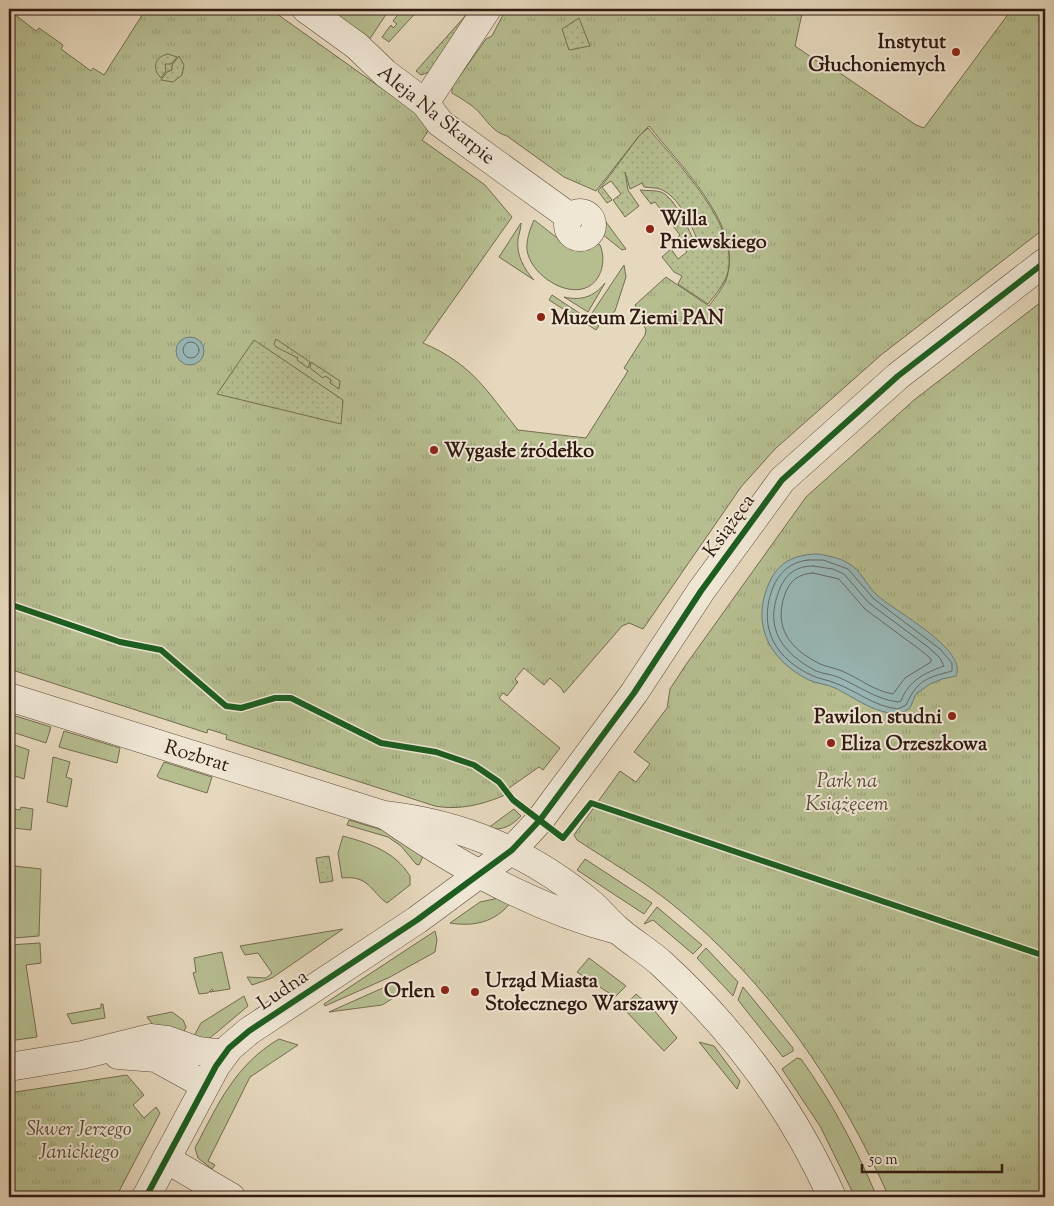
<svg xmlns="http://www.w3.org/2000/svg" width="1054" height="1206" font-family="'Sorts Mill Goudy',serif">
	<defs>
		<pattern id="park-tufts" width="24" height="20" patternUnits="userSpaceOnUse" patternTransform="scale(1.25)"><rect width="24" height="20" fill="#b6be90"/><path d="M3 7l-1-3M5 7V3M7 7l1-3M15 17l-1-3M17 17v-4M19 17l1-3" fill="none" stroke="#9da37b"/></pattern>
		<pattern id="garden-dots" width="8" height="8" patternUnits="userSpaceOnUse" patternTransform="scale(1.25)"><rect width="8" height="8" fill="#b6be90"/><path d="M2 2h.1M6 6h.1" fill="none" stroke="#9da37b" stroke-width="1.8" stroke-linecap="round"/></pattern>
	</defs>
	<rect width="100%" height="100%" fill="#e6d8bd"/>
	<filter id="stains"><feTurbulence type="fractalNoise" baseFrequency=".004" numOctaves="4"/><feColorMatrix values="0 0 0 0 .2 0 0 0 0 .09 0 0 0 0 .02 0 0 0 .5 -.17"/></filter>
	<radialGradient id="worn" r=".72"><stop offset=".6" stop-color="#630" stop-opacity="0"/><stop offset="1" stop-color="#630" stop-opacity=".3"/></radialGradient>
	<g fill="#b6be90" stroke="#746c50">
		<polygon points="335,9 381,9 387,13 369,40 334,14"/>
		<polygon points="402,9 419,9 389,42 382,37 391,25 393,28 397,24 393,21"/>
		<polygon points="602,218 603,218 626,249 622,250 602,234"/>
		<path d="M534 220C554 234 570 255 595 242L600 245C607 261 601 285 582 289 560 294 530 272 527 250 526 240 530 229 534 220Z"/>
		<path d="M521 223C521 228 519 234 518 239 516 255 524 269 534 280L499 257Z"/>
		<polygon points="624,265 626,277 615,311 602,322 592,316 592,313"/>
		<path d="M605 283 588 312 564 297C581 301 594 297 605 283Z"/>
		<polygon points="9,714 51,727 46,743 9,731"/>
		<polygon points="64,731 120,748 117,763 59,747"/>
		<polygon points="9,743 29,750 24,779 9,774"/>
		<polygon points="53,757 70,762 66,777 72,779 67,807 47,802"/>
		<polygon points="164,762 212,777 207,793 159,778 157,776"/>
		<polygon points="21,807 33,809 31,830 13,828 11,850 9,851 9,808 20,810"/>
		<path d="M514 809 521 816C511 826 503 831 488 828Z"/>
		<polygon points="349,820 389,832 424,854 419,865 416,864 401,846 388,837 347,825"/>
		<path d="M343 836C371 844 394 851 410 876V885L387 903C370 891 369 875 342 878L338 853Z"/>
		<polygon points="11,855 14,855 14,866 41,869 39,936 14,938 15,869 9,869 9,856"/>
		<polygon points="585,859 652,903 644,914 577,870"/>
		<path d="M499 898 511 902C496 922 474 927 450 923L480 902Z"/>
		<polygon points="657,907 702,945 693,954 653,920 644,924"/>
		<polygon points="343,929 272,978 252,985 247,977 266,978 272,973 258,953 245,955 240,946"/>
		<polygon points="435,931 437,940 435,952 390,977 325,1006 324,1004"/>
		<polygon points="40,943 41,963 26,965 37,1037 9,1041 9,945"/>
		<polygon points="706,948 738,982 733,996 697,958"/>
		<polygon points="222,952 230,989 210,992 213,991 212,989 208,993 199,994 193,973 196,972 194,958"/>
		<polygon points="589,958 626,986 615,997 577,972"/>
		<polygon points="394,983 400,994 382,1005 329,1012"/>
		<polygon points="743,987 793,1048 793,1051 783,1057 738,1000"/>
		<polygon points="636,994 653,1009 677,1038 664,1051 623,1008"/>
		<polygon points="244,996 248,1006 210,1038 192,1040 201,1023"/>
		<polygon points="101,1004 103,1004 105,1018 72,1024 67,1014 101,1008"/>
		<polygon points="172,1012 183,1020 186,1027 182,1036 156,1029 147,1017"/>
		<path d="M279 1039 298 1045 250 1077 208 1161 215 1165 212 1169 198 1158 195 1148C218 1104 235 1065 279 1039Z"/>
		<polygon points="699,1042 714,1046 740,1081 737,1089"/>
		<path d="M797 1058 801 1059C832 1102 856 1148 877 1197H855L820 1126 782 1069Z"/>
	</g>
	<g fill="url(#park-tufts)" stroke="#746c50">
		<path d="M146 9H270L429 122 431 127 422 140 485 185 512 217 423 343C472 364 486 390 518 430L586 438 628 371 624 368 645 335 646 330 635 305 666 277 709 306C716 296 726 285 728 273 740 223 678 163 649 126L639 136 596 191 564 177 507 136C493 132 487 121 478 111 471 104 460 98 452 93V87L486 39 492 36 506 9H803L795 46 830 70 837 71 916 125 924 128 1012 9H1045V228L881 355 775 449 741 487 643 629 629 623 622 626 564 693 561 688 550 678 544 685 524 668 515 679 518 682 507 696 503 693 499 698 560 748 543 770 539 767 509 788 512 792C488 803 462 811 435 806L226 739 227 735 208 729 207 733 9 669V10L36 31 39 28 63 45 61 49 91 71 93 68 104 75Z"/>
		<path d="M1045 299V1197H889C839 1085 769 982 672 904 642 880 609 861 577 840L574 835 620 771 636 782 650 764 634 752 667 708 670 689 685 666 806 497 914 400Z"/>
		<polygon points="127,1075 144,1095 133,1105 144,1118 156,1107 160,1113 116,1197 9,1197 9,1093"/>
	</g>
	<g fill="url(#garden-dots)" stroke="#746c50">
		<polygon points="467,14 471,16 429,72 421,75 416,71"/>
		<polygon points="579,18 590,46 569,50 562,29"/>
		<path d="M168 54 177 57 171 64H165L166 71 161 78C151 68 155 57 168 54Z"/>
		<polygon points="179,56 184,65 182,75 173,82 161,80 167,72 172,70 172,65"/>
		<path d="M648 128C676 162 742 228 727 275 723 286 715 295 708 304L678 284 682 276 674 272 662 257 671 249 678 259 687 252 677 238 680 235 655 202 651 204 640 190C647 191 655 190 661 192 676 198 689 231 696 245L699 244C692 227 681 200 664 191 658 187 650 188 644 187L642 183 630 189 625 172 628 190 639 206 625 217 613 200 621 194 611 181 602 187 612 200 607 203 598 191 639 136Z"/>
		<polygon points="552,295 599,326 596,330 549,300"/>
		<polygon points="276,339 310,362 308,368 297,360 298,358 276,347 274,344"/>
		<polygon points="254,340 343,400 341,424 217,394"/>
		<polygon points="311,362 340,381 339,389 330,383 331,380 325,376 323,378 310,368"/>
		<polygon points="329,856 333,881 320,883 316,858"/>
	</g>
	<g fill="#98b8b8" stroke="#6f7975">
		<circle cx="190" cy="351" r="14"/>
		<path d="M819 554C828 556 840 558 848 563 861 570 866 585 877 595 894 611 968 649 956 676L942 679 930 684 916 694 910 708C889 725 853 696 835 688 827 684 818 684 809 680 769 660 749 623 771 579 781 560 798 554 819 554Z"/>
	</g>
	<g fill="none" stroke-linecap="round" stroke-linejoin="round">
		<g stroke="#646964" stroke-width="1">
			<circle cx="191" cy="350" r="8"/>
			<path d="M808 560H823L848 569 874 599 940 649 952 663V671C927 678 918 679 906 705L898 709C873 706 857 691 835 683 828 680 820 679 813 676 776 659 758 629 772 590 778 573 790 562 808 560Z"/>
			<path d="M813 566 833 569 844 574 869 603 928 647 940 658 944 666C925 673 909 680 901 701L898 702C875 699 859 686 838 677 831 674 823 674 816 671 782 653 764 628 779 591 785 574 796 566 813 566Z"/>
			<path d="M813 573 839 579 865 609 923 652 931 659V662L905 678 893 694C874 691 859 678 842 671 835 668 827 667 820 664 790 649 773 628 785 594 790 580 799 574 813 573Z"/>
		</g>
		<defs>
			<g id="minor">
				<polyline points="306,9 357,46 385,73 425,103 440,123 570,217"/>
				<polyline points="425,103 487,9"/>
				<circle cx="580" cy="225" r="12"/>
				<path d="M9 697 384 815C464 824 531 853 593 905 601 912 608 922 617 929 631 942 648 951 662 964 734 1030 792 1108 832 1197"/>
				<path d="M388 817C457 865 535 909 617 930"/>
				<polyline points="118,1055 156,1058 205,1085"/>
				<polyline points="9,1067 82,1055 150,1038 167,1040 198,1051 224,1054"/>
				<polyline points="166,1159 231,1197"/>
				<polyline points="146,1197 216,1066 229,1048 249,1031 417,920 512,850 540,820 634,693 701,591 782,480 898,376 1045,262"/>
			</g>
		</defs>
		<use href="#minor" stroke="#5e4a3c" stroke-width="29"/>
		<use href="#minor" stroke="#efe6d4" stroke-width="28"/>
		<defs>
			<g id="cycleway">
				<polyline points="9,604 120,642 161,650 226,706 241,708 275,698 291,698 381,743 436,752 474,765 499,782 513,800 563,838 591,803 1045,956"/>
				<polyline points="146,1197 216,1066 229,1048 249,1031 417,920 512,850 540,820 634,693 701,591 782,480 898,376 1045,262"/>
			</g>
		</defs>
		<use href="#cycleway" stroke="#efe6d4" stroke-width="9"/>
		<use href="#cycleway" stroke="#1b5e20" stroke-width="6"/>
	</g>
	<g fill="#8f2418" stroke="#efe6d4" stroke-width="2">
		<circle cx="956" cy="52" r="5"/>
		<circle cx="650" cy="229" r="5"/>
		<circle cx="541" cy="317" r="5"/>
		<circle cx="434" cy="450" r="5"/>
		<circle cx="952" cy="716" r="5"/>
		<circle cx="831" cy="743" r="5"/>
		<circle cx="445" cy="990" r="5"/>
		<circle cx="475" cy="992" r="5"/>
	</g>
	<g text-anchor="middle" stroke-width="4" stroke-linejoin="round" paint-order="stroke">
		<g font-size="20" font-weight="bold" fill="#311a11" stroke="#efe6d4" text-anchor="start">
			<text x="946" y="48" text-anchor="end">Instytut<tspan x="946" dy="23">Głuchoniemych</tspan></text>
			<text x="660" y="225">Willa<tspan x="660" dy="23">Pniewskiego</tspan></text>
			<text x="551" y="324">Muzeum Ziemi PAN</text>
			<text x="444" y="457">Wygasłe źródełko</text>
			<text x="942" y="723" text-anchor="end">Pawilon studni</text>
			<text x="841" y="750">Eliza Orzeszkowa</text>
			<text x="485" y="987">Urząd Miasta<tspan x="485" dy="23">Stołecznego Warszawy</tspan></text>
			<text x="435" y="997" text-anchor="end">Orlen</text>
		</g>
		<g font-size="20" fill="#311a11" stroke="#efe6d4">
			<text transform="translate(437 114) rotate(39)" y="7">Aleja Na Skarpie</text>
			<text transform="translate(728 525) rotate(-54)" y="7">Książęca</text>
			<text transform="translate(197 755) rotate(17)" y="7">Rozbrat</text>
			<text transform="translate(282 989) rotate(-34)" y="7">Ludna</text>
		</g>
		<g font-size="20" font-style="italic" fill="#594b37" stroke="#efe6d4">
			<text x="847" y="787">Park na<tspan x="847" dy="23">Książęcem</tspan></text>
			<text x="79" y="1135">Skwer Jerzego<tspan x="79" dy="23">Janickiego</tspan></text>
		</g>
	</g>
	<rect width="1054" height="1206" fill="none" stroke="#e6d8bd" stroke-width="30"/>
	<rect x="10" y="10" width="1034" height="1186" fill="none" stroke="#311a11" stroke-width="2.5"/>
	<rect x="15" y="15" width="1024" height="1176" fill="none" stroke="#311a11"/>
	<path d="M862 1164v8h140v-8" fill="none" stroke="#311a11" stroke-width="2.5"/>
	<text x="869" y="1164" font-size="15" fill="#311a11" stroke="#efe6d4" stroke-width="4" paint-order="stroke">50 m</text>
	<rect width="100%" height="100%" filter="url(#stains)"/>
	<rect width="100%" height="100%" fill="url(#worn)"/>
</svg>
